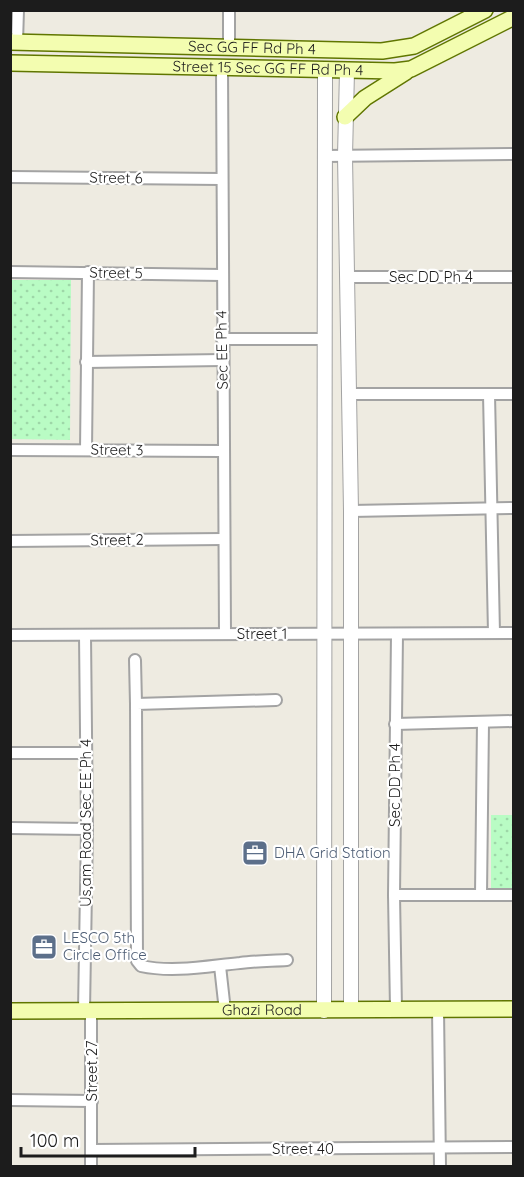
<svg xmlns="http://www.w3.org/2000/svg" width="524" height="1177" font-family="Quicksand,sans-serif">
	<defs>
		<pattern id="park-dots" width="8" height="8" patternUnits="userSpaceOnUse" patternTransform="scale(1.5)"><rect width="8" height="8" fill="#b9fcc4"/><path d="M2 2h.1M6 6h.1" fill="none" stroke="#9ed7a8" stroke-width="1.8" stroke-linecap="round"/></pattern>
	</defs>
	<rect width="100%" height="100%" fill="#eeebe1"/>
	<g fill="url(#park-dots)">
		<polygon points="11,280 71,280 70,440 11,439"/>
		<polygon points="491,815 513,815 513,889 491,888"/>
	</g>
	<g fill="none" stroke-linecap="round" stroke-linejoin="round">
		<defs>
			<g id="minor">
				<polyline points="17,42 18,10"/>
				<polyline points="229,46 229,10"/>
				<polyline points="222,68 225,633"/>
				<polyline points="324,156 514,154"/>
				<polyline points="10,177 221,179"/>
				<polyline points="10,272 222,275"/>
				<polyline points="348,277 514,277"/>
				<polyline points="222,339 325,339"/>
				<polyline points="86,362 222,360"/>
				<polyline points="349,394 514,394"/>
				<polyline points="489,394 494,633"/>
				<polyline points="10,450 223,451"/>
				<polyline points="86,450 88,272"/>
				<polyline points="351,511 514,508"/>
				<polyline points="10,541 223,539"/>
				<polyline points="10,635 514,633"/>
				<polyline points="135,660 136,704"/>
				<path d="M276 700 136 704 137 961 141 966C173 973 208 966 240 963 256 961 272 961 287 960"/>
				<polyline points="395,724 514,721"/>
				<polyline points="10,753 86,753"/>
				<polyline points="10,828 87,829"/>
				<polyline points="394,895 514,895"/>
				<polyline points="481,895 483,722"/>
				<polyline points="220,966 225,1011"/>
				<polyline points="396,1009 394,895 397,634"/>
				<polyline points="438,1009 440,1166"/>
				<polyline points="84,1011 87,829 85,635"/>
				<polyline points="10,1100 92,1101"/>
				<polyline points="92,1150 514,1147"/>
				<polyline points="91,1166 91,1011"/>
			</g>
			<g id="tertiary">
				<polyline points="347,71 345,156 351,511 351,1010"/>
				<polyline points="324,1011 325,69"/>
			</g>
			<g id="secondary">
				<path id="s1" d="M10 42 382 51 414 46 485 10"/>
				<path id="s2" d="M10 63 395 71 411 69 514 17"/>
				<polyline points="345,117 365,98 406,72"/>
				<path id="s3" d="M10 1011 514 1009"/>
			</g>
		</defs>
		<use href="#minor" stroke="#a3a3a3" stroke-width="14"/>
		<use href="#tertiary" stroke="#a3a3a3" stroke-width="16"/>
		<use href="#secondary" stroke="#607600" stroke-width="18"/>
		<use href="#minor" stroke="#fff" stroke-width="10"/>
		<use href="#tertiary" stroke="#fff" stroke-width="14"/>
		<use href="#secondary" stroke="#f3fdb0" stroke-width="15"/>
	</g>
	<defs>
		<symbol id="office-square" viewBox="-11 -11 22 22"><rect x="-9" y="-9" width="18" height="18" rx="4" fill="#5c6f8a" stroke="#fff"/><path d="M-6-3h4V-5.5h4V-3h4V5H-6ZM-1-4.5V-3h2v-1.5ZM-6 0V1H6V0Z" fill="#fff"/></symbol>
	</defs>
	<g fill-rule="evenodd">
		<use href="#office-square" x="240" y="838" width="30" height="30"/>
		<use href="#office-square" x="29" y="932" width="30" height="30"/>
	</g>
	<g text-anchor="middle" stroke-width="4.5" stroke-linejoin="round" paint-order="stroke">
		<g font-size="15" fill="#1c1c1c" stroke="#fff">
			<text dy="5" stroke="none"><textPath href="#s1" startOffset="242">Sec GG FF Rd Ph 4</textPath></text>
			<text dy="5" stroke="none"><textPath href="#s2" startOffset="258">Street 15 Sec GG FF Rd Ph 4</textPath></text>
			<text transform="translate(116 178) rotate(1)" y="5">Street 6</text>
			<text transform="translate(116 273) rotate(1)" y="5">Street 5</text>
			<text x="431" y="282">Sec DD Ph 4</text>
			<text transform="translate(222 350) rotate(-91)" y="5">Sec EE Ph 4</text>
			<text transform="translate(117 450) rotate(1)" y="5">Street 3</text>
			<text transform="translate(117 540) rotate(-1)" y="5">Street 2</text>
			<text x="262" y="639">Street 1</text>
			<text transform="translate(395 785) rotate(-90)" y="5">Sec DD Ph 4</text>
			<text transform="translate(86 823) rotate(-90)" y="5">Us,am Road Sec EE Ph 4</text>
			<text dy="5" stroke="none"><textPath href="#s3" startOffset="252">Ghazi Road</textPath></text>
			<text transform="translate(92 1071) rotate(-90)" y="5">Street 27</text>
			<text x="303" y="1154">Street 40</text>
		</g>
		<g font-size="15" fill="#4e5e75" stroke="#fff" text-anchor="start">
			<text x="274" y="858">DHA Grid Station</text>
			<text x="63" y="943">LESCO 5th<tspan x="63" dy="17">Circle Office</tspan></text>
		</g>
	</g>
	<rect width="524" height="1177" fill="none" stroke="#1c1c1c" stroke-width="24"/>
	<path d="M21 1147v9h174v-9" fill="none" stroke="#1c1c1c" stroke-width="3"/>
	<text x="30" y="1147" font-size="18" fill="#1c1c1c" stroke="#ffffff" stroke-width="4.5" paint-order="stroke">100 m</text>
</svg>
